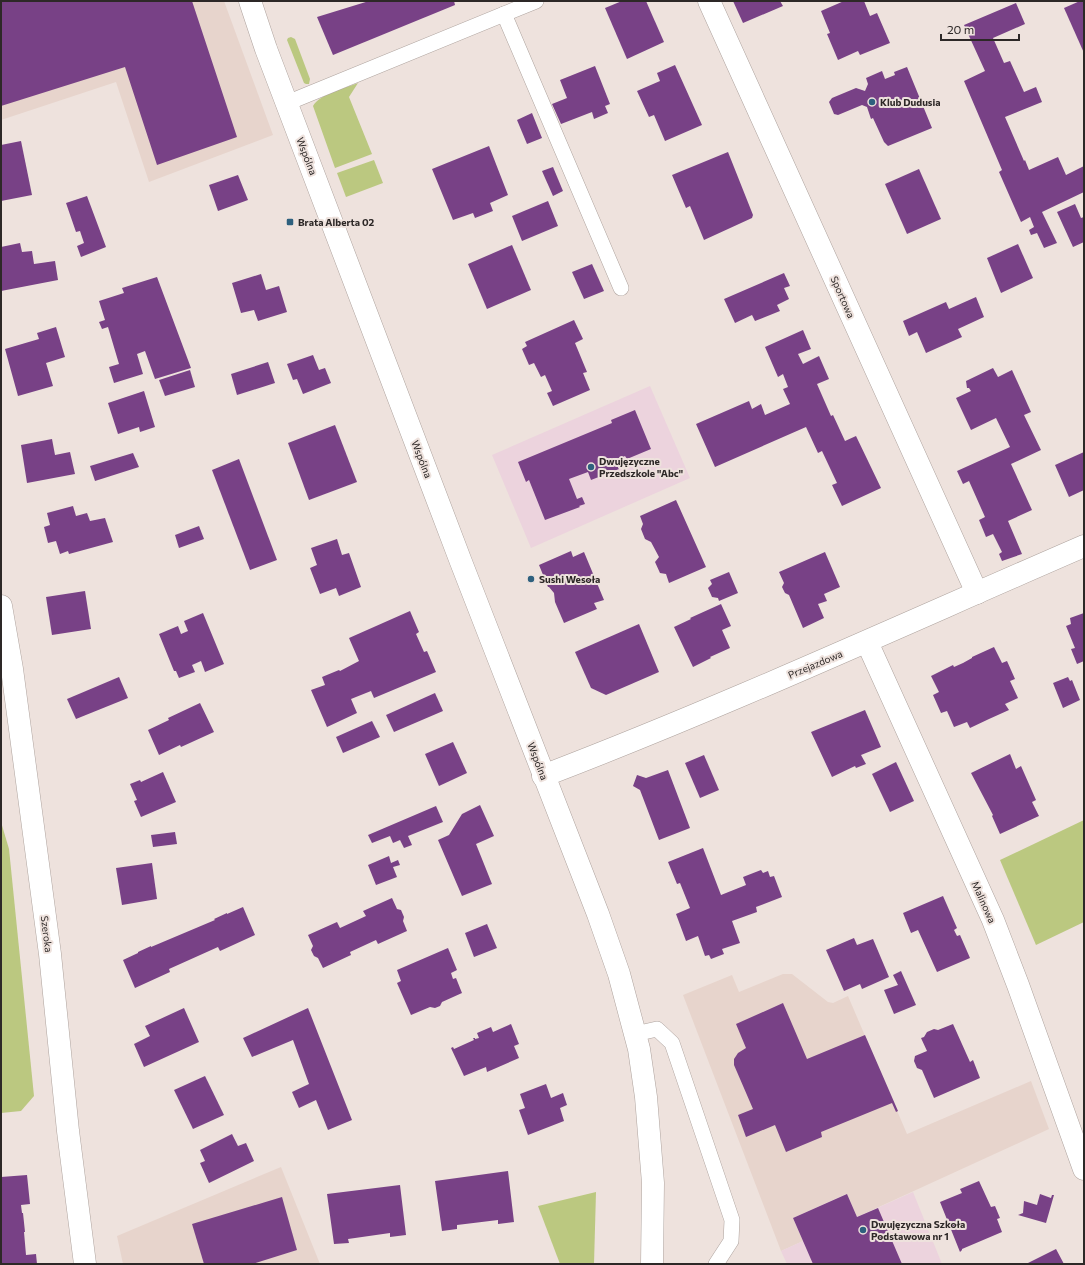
<svg xmlns="http://www.w3.org/2000/svg" width="1085" height="1265" font-family="Commissioner,sans-serif">
	<rect width="100%" height="100%" fill="#eee2dd"/>
	<g fill="#e7d4cc">
		<polygon points="1,1 224,1 273,135 149,182 116,82 1,120"/>
		<polygon points="783,974 792,974 828,1002 833,1003 848,996 907,1134 1031,1081 1049,1129 857,1217 846,1194 793,1218 803,1241 781,1251 683,995 732,975 739,992"/>
		<polygon points="281,1167 320,1264 123,1264 117,1236"/>
	</g>
	<g fill="#ecd3dd">
		<polygon points="650,386 690,478 531,548 492,455"/>
		<polygon points="913,1192 942,1264 787,1264 781,1251 803,1241 793,1218 847,1194 857,1217"/>
	</g>
	<g fill="#bbc880">
		<polygon points="291,37 295,39 310,79 309,84 306,84 304,83 287,40 288,38"/>
		<path d="M358 83 349 97 372 154 335 168 313 106C320 94 345 88 358 83Z"/>
		<polygon points="374,160 383,183 346,197 337,173"/>
		<polygon points="1084,820 1084,922 1036,945 1000,860"/>
		<polygon points="1,822 9,849 34,1096 21,1111 1,1113"/>
		<polygon points="596,1192 594,1264 560,1264 538,1206"/>
	</g>
	<g fill="#784186">
		<polygon points="1,1 192,1 237,137 157,165 125,67 1,106"/>
		<polygon points="369,1 454,1 455,5 333,55 317,17"/>
		<polygon points="622,1 646,1 664,42 627,59 605,8"/>
		<polygon points="733,1 780,1 783,6 743,23"/>
		<polygon points="844,1 864,1 870,16 877,13 890,43 860,55 858,51 838,60 827,34 830,33 821,11"/>
		<polygon points="1080,1 1084,1 1084,53 1064,8"/>
		<polygon points="1016,3 1025,24 993,38 1004,63 1010,61 1024,92 1036,87 1042,102 1005,117 1024,161 1025,160 1029,170 1058,157 1066,175 1084,166 1084,192 1042,212 1057,243 1044,248 1037,233 1031,235 1029,230 1034,227 1030,217 1021,222 999,172 1002,170 964,81 985,71 964,25"/>
		<polygon points="675,65 702,125 665,141 654,115 649,117 637,91 660,81 657,73"/>
		<polygon points="595,66 610,104 605,106 608,113 594,119 592,112 561,124 552,104 567,98 560,80"/>
		<polygon points="907,67 932,128 888,146 884,142 873,118 871,119 867,107 862,105 838,115 834,114 829,102 832,98 856,88 865,91 868,84 866,78 882,71 885,79 895,75 894,72"/>
		<polygon points="532,113 542,138 527,144 517,120"/>
		<polygon points="21,141 32,195 1,201 1,145"/>
		<polygon points="489,146 508,195 490,203 493,211 475,218 473,213 453,220 432,169"/>
		<polygon points="728,152 753,215 752,218 704,240 690,206 686,208 672,175"/>
		<polygon points="553,167 563,191 553,196 542,171"/>
		<polygon points="919,169 941,219 907,234 885,184"/>
		<polygon points="238,175 248,200 218,211 209,185"/>
		<polygon points="87,196 106,247 81,257 77,246 84,243 80,231 76,232 66,203"/>
		<polygon points="548,201 558,226 522,241 512,216"/>
		<polygon points="1075,204 1081,218 1084,217 1084,242 1073,247 1057,212"/>
		<polygon points="20,243 22,252 32,251 34,264 55,261 58,280 1,291 1,247"/>
		<polygon points="1018,244 1033,278 1001,293 987,258"/>
		<polygon points="512,245 531,290 487,309 468,264"/>
		<polygon points="592,264 604,291 584,299 572,272"/>
		<polygon points="784,273 790,286 784,288 789,299 777,305 780,311 755,321 752,315 735,323 724,299"/>
		<polygon points="261,274 266,290 279,286 287,312 258,321 254,310 241,313 232,283"/>
		<polygon points="157,277 191,368 155,379 145,351 137,354 143,374 114,383 109,367 119,364 108,327 102,329 99,322 105,320 99,301 124,293 122,288"/>
		<polygon points="976,297 984,317 958,329 962,337 926,353 917,332 909,336 903,321 946,302 949,309"/>
		<polygon points="574,320 583,339 575,343 587,372 583,373 590,390 553,406 547,393 552,391 545,375 541,377 534,363 529,365 522,349 527,346 525,342"/>
		<polygon points="56,327 65,357 46,363 53,386 18,396 5,349 39,339 37,333"/>
		<polygon points="803,330 811,349 798,354 803,364 819,356 829,379 817,384 831,416 833,415 845,441 856,436 881,488 842,506 832,485 837,483 822,451 818,453 806,427 715,467 696,424 749,401 752,409 761,404 765,415 790,404 783,389 788,387 783,374 778,377 765,347"/>
		<polygon points="313,355 319,370 325,368 331,383 303,394 297,379 293,380 287,364"/>
		<polygon points="268,362 275,383 237,395 231,374"/>
		<polygon points="993,368 998,377 1012,370 1031,412 1024,415 1041,450 1011,464 1032,510 1008,521 1022,554 1002,561 999,554 1002,552 993,534 986,537 979,520 985,517 969,481 963,484 957,471 1010,447 996,418 971,430 956,398 971,391 969,388 967,388 966,381"/>
		<polygon points="190,370 195,387 165,396 159,380"/>
		<polygon points="144,391 155,427 140,432 139,427 118,434 108,403"/>
		<polygon points="635,410 651,449 627,459 625,456 615,461 619,469 591,480 588,472 569,479 577,499 582,497 585,504 579,506 580,507 545,520 529,480 526,482 518,462 612,423 611,420"/>
		<polygon points="335,425 357,482 309,500 288,443"/>
		<polygon points="52,439 55,455 70,452 75,474 27,483 21,445"/>
		<polygon points="1084,452 1084,490 1069,497 1055,465"/>
		<polygon points="133,453 139,467 95,481 90,466"/>
		<polygon points="239,459 277,560 250,570 212,470"/>
		<polygon points="676,500 706,567 669,583 666,574 660,573 655,562 659,557 651,542 645,539 641,529 643,524 640,516"/>
		<polygon points="73,506 76,516 87,513 90,521 105,518 113,542 69,554 68,551 60,554 56,541 48,543 44,527 50,525 47,513"/>
		<polygon points="199,526 204,539 179,548 175,535"/>
		<polygon points="337,539 342,555 349,553 361,587 339,596 336,588 320,594 310,568 317,565 311,548"/>
		<polygon points="571,551 573,557 584,552 604,600 594,603 597,609 564,623 555,602 554,593 549,587 548,587 539,565"/>
		<polygon points="825,552 840,587 824,594 827,601 818,604 824,618 803,628 789,595 785,593 782,587 784,583 779,572"/>
		<polygon points="729,572 738,593 719,601 718,598 712,597 708,588 712,584 710,580"/>
		<polygon points="85,591 91,629 52,635 46,597"/>
		<polygon points="721,604 731,626 722,630 730,648 710,657 711,658 693,667 674,627 691,619 690,618"/>
		<polygon points="410,611 419,632 416,634 424,652 427,651 436,672 374,698 371,691 351,699 357,713 327,727 311,690 325,685 322,677 339,670 340,671 359,661 349,638"/>
		<polygon points="203,613 224,664 205,672 201,661 192,665 195,672 179,678 176,671 174,671 159,634 178,626 181,634 188,631 184,621"/>
		<polygon points="1084,613 1084,661 1077,664 1071,649 1075,648 1066,626 1071,624 1070,618"/>
		<polygon points="639,624 659,672 606,695 591,688 575,652"/>
		<polygon points="994,647 1002,663 1007,661 1015,679 1010,681 1018,698 1005,704 1009,710 989,719 970,728 967,722 954,727 947,711 941,713 933,695 939,692 931,676 953,665 954,667 963,663 972,658 972,657"/>
		<polygon points="119,677 128,698 76,719 67,699"/>
		<polygon points="1068,677 1070,681 1072,680 1080,700 1063,708 1053,683"/>
		<polygon points="435,693 443,711 394,732 386,715"/>
		<polygon points="200,703 214,732 181,747 180,745 159,755 148,730 169,720 168,718"/>
		<polygon points="865,710 881,747 861,755 866,764 856,768 855,766 832,777 811,732"/>
		<polygon points="372,721 380,737 343,753 336,737"/>
		<polygon points="453,742 467,773 439,786 425,754"/>
		<polygon points="1010,754 1016,769 1021,766 1036,800 1032,802 1039,816 1000,834 992,816 993,815 971,773"/>
		<polygon points="704,755 719,790 700,798 685,763"/>
		<polygon points="896,762 914,801 890,812 872,774"/>
		<polygon points="668,770 690,828 659,840 640,790 633,786 637,775 646,778"/>
		<polygon points="163,772 176,802 141,817 134,801 137,800 130,784 140,780 141,782"/>
		<polygon points="480,805 494,836 476,844 492,884 462,896 438,840 449,835 462,814"/>
		<polygon points="436,806 443,822 408,836 412,845 404,848 400,840 393,843 390,836 372,843 368,835"/>
		<polygon points="175,832 177,844 153,847 151,835"/>
		<polygon points="703,848 721,895 746,885 743,877 761,870 763,873 768,871 770,877 774,876 782,897 756,907 757,912 732,921 740,943 722,949 724,954 711,959 709,955 705,956 698,936 686,941 676,914 690,908 680,883 677,884 668,862"/>
		<polygon points="389,856 391,863 398,860 400,865 393,867 397,877 376,885 368,865"/>
		<polygon points="152,863 157,899 122,905 116,868"/>
		<polygon points="943,896 957,928 954,930 957,936 960,935 970,958 937,972 918,930 911,933 903,913"/>
		<polygon points="392,898 397,909 401,910 404,917 403,921 407,931 378,944 376,940 350,952 351,955 323,968 318,958 314,956 311,950 313,946 308,935 337,922 340,928 366,916 363,911"/>
		<polygon points="243,907 255,935 220,951 218,947 169,969 170,972 135,988 123,960 138,953 138,952 151,946 151,947 215,920 214,919 227,913 227,914"/>
		<polygon points="487,924 497,948 474,957 465,933"/>
		<polygon points="854,938 857,945 873,939 889,977 862,989 860,984 844,991 826,950"/>
		<polygon points="448,948 457,970 451,973 453,979 456,978 462,993 442,1002 440,1006 435,1008 430,1007 411,1015 397,983 401,981 397,970"/>
		<polygon points="901,971 916,1005 894,1014 884,990 898,985 893,975"/>
		<polygon points="783,1003 807,1059 865,1035 898,1111 896,1112 892,1103 821,1132 822,1137 786,1152 775,1125 746,1137 738,1115 753,1109 734,1065 734,1059 738,1053 746,1048 736,1024"/>
		<polygon points="184,1008 199,1042 144,1067 134,1044 150,1036 145,1026"/>
		<polygon points="308,1008 352,1120 328,1130 316,1100 299,1108 292,1092 309,1084 293,1040 252,1057 243,1038"/>
		<polygon points="511,1024 519,1044 514,1046 519,1058 487,1072 486,1067 464,1076 451,1048 453,1047 454,1049 474,1040 473,1038 475,1038 475,1039 479,1038 477,1033 491,1027 493,1032"/>
		<polygon points="953,1024 970,1062 973,1060 980,1078 934,1098 922,1070 917,1068 914,1061 915,1056 927,1051 921,1038 924,1037 927,1032 934,1029 938,1030"/>
		<polygon points="205,1076 224,1115 193,1129 174,1090"/>
		<polygon points="546,1084 551,1098 563,1093 567,1105 560,1108 564,1121 528,1135 519,1110 525,1108 520,1094"/>
		<polygon points="232,1134 238,1146 246,1143 254,1161 209,1183 200,1163 205,1161 200,1150"/>
		<polygon points="508,1171 514,1222 498,1224 498,1220 457,1225 457,1229 442,1231 435,1181"/>
		<polygon points="27,1175 30,1204 21,1205 22,1213 23,1213 25,1232 24,1232 26,1255 36,1254 37,1264 1,1264 1,1177"/>
		<polygon points="979,1181 991,1207 995,1206 1000,1218 997,1219 1002,1232 962,1249 962,1250 960,1252 940,1202 962,1193 960,1189"/>
		<polygon points="400,1185 406,1235 390,1237 390,1233 348,1239 349,1243 334,1244 327,1194"/>
		<polygon points="847,1194 857,1217 878,1208 902,1264 813,1264 793,1218"/>
		<polygon points="1040,1194 1051,1198 1052,1195 1054,1195 1046,1223 1018,1215 1023,1213 1024,1201 1037,1205"/>
		<polygon points="282,1197 297,1250 252,1264 204,1264 192,1224"/>
		<polygon points="1056,1249 1064,1264 1026,1264"/>
	</g>
	<g fill="none" stroke-linecap="round" stroke-linejoin="round">
		<defs>
			<g id="service">
				<polyline points="504,14 621,288"/>
				<polyline points="287,103 536,1"/>
				<polyline points="635,1034 657,1029 672,1043 732,1220 731,1241 716,1264"/>
			</g>
			<g id="minor">
				<polyline points="709,1 977,593"/>
				<polyline points="1,606 12,669 50,954 68,1131 85,1264"/>
				<polyline points="867,642 993,920 1018,985 1084,1169"/>
				<path d="M543 776C726 706 904 624 1084 546"/>
			</g>
			<polyline id="tertiary" points="250,1 266,49 461,562 598,914 619,974 639,1049 646,1097 653,1183 652,1264"/>
		</defs>
		<use href="#service" stroke="#aea39e" stroke-width="16"/>
		<use href="#minor" stroke="#aea39e" stroke-width="23"/>
		<use href="#tertiary" stroke="#aea39e" stroke-width="23"/>
		<use href="#service" stroke="#fff" stroke-width="15"/>
		<use href="#minor" stroke="#fff" stroke-width="22"/>
		<use href="#tertiary" stroke="#fff" stroke-width="22"/>
	</g>
	<g fill="#2e607e" stroke="#eee2dd" stroke-width="1.5">
		<circle cx="872" cy="102" r="4"/>
		<rect x="286" y="218" width="8" height="8" rx="2"/>
		<circle cx="591" cy="467" r="4"/>
		<circle cx="531" cy="579" r="4"/>
		<circle cx="863" cy="1230" r="4"/>
	</g>
	<g text-anchor="middle" stroke-width="4" stroke-linejoin="round" paint-order="stroke">
		<g font-size="10" font-weight="bold" fill="#2d2827" stroke="#eee2dd" text-anchor="start">
			<text x="880" y="106">Klub Dudusia</text>
			<text x="298" y="226">Brata Alberta 02</text>
			<text x="599" y="465">Dwujęzyczne<tspan x="599" dy="12">Przedszkole "Abc"</tspan></text>
			<text x="539" y="583">Sushi Wesoła</text>
			<text x="871" y="1228">Dwujęzyczna Szkoła<tspan x="871" dy="12">Podstawowa nr 1</tspan></text>
		</g>
		<g font-size="10" fill="#2d2827" stroke="#eee2dd">
			<text transform="translate(307 156) rotate(69)" y="4">Wspólna</text>
			<text transform="translate(843 297) rotate(66)" y="4">Sportowa</text>
			<text transform="translate(422 459) rotate(69)" y="4">Wspólna</text>
			<text transform="translate(815 664) rotate(-23)" y="4">Przejazdowa</text>
			<text transform="translate(538 761) rotate(69)" y="4">Wspólna</text>
			<text transform="translate(984 902) rotate(66)" y="4">Malinowa</text>
			<text transform="translate(47 934) rotate(83)" y="4">Szeroka</text>
		</g>
	</g>
	<rect width="1085" height="1265" fill="none" stroke="#2d2827" stroke-width="4"/>
	<path d="M941 34v6h78v-6" fill="none" stroke="#2d2827" stroke-width="2"/>
	<text x="947" y="34" font-size="12" fill="#2d2827" stroke="#eee2dd" stroke-width="3" paint-order="stroke">20 m</text>
</svg>
